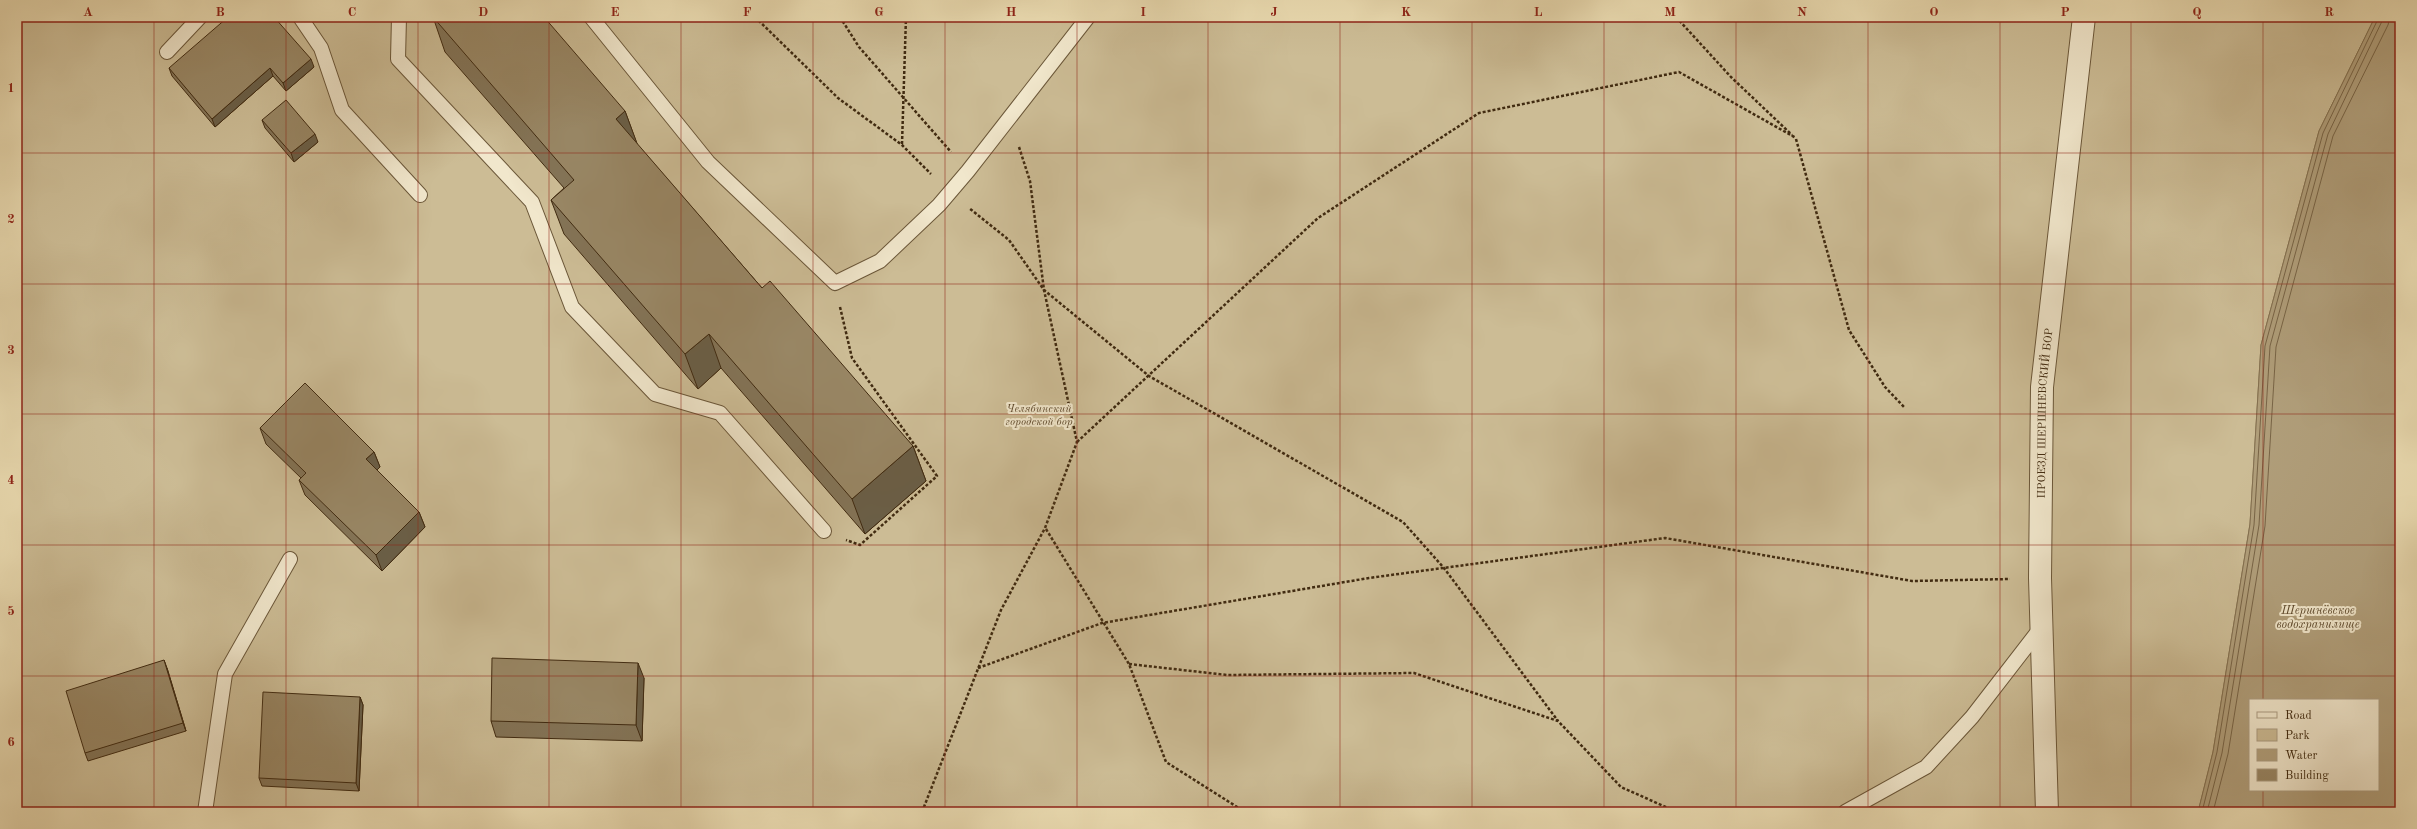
<svg xmlns="http://www.w3.org/2000/svg" width="2417" height="829" font-family="'Old Standard TT',serif">
	<rect width="100%" height="100%" fill="#e9dab0"/>
	<filter id="stains"><feTurbulence type="fractalNoise" baseFrequency=".005" numOctaves="4"/><feColorMatrix values="0 0 0 0 .2 0 0 0 0 .09 0 0 0 0 .02 0 0 0 .5 -.17"/></filter>
	<radialGradient id="worn" r=".72"><stop offset=".6" stop-color="#630" stop-opacity="0"/><stop offset="1" stop-color="#630" stop-opacity=".3"/></radialGradient>
	<polygon fill="#ccbc95" stroke="#867453" points="17,17 2375,17 2319,131 2261,345 2250,524 2213,752 2198,812 17,812"/>
	<path fill="#b09e7a" stroke="#847050" fill-rule="evenodd" d="M2375 17H2400V812H2198L2213 752 2250 524 2261 345 2319 131ZM2250 700H2378V790H2250Z"/>
	<g fill="none" stroke-linecap="round" stroke-linejoin="round">
		<g stroke="#786446" stroke-width="1">
			<polyline points="2202,812 2217,752 2254,525 2265,346 2323,133 2379,17"/>
			<polyline points="2207,812 2222,753 2259,525 2270,346 2328,134 2384,17"/>
			<polyline points="2213,812 2228,754 2265,526 2276,347 2333,136 2388,25 2390,17"/>
		</g>
		<defs>
			<g id="lane">
				<polyline points="300,17 321,48 342,110 420,195"/>
				<polyline points="399,17 398,59 532,202 572,307 655,394 720,413 824,531"/>
				<polyline points="591,17 708,162 835,283 880,261 939,205 968,171 1088,17"/>
				<polyline points="167,52 200,17"/>
				<polyline points="205,812 225,674 290,559"/>
				<polyline points="1845,812 1926,767 1972,717 2040,629"/>
			</g>
			<g id="street">
				<path id="s1" d="M2047 812 2040 578 2042 387 2084 17"/>
			</g>
		</defs>
		<use href="#lane" stroke="#6b5739" stroke-width="16"/>
		<use href="#street" stroke="#6b5739" stroke-width="24"/>
		<g stroke="#412b11" stroke-width="2.5" stroke-dasharray="3 2" stroke-linecap="butt">
			<polyline points="755,17 838,98 902,145 931,174"/>
			<polyline points="840,17 859,47 951,152"/>
			<polyline points="1676,17 1731,77 1792,135"/>
			<polyline points="1796,139 1849,330 1885,387 1905,408"/>
			<polyline points="902,144 906,17"/>
			<polyline points="1019,147 1030,181 1044,290 1149,376 1403,522 1444,568 1558,721"/>
			<polyline points="840,307 852,358 937,476 860,545 846,540"/>
			<polyline points="1077,442 1318,218 1479,113 1679,72 1796,138"/>
			<polyline points="1046,529 1129,664 1166,762 1245,812"/>
			<polyline points="1129,664 1227,675 1414,673 1558,721 1621,787 1677,812"/>
			<polyline points="978,668 1102,623 1369,578 1665,538 1912,581 2010,579"/>
			<polyline points="922,812 1001,610 1045,528 1077,442 1044,290 1009,240 969,208"/>
		</g>
		<use href="#lane" stroke="#f1e7cc" stroke-width="14"/>
		<use href="#street" stroke="#f1e7cc" stroke-width="22"/>
	</g>
	<g fill="#837356" stroke="#412b11">
		<polygon points="433,17 625,111 637,144 762,288 913,446 926,481 865,534 721,368 698,389 564,234 551,200 564,188 445,52"/>
		<polygon points="314,67 286,91 273,76 215,127 172,76 169,68"/>
		<polygon points="262,120 318,142 294,162 265,128"/>
		<polygon points="260,428 374,452 380,467 377,470 419,512 425,527 382,571 305,495 299,480 301,478 266,444"/>
		<polygon points="167,668 186,731 88,761 85,753"/>
		<polygon points="644,678 642,741 496,737 491,721"/>
		<polygon points="360,697 363,705 359,791 262,786 259,778"/>
	</g>
	<g fill="#6a5e46" stroke="#412b11">
		<polygon points="311,59 314,67 286,91 283,83"/>
		<polygon points="270,68 273,76 215,127 212,119"/>
		<polygon points="625,111 638,146 616,119"/>
		<polygon points="315,134 318,142 294,162 291,153"/>
		<polygon points="709,334 721,368 698,389 685,354"/>
		<polygon points="913,446 926,481 865,534 852,499"/>
		<polygon points="374,452 380,467 372,475 366,459"/>
		<polygon points="419,512 425,527 382,571 376,555"/>
		<polygon points="164,660 167,668 186,731 183,723"/>
		<polygon points="638,663 644,678 642,741 636,725"/>
		<polygon points="360,697 363,705 359,791 356,783"/>
	</g>
	<g fill="#988664" stroke="#412b11">
		<polygon points="228,17 274,17 311,59 283,83 270,68 212,119 169,68"/>
		<polygon points="433,17 544,17 625,111 616,119 762,288 770,281 913,446 852,499 709,334 685,354 551,200 574,180"/>
		<polygon points="286,100 315,134 291,153 262,120"/>
		<polygon points="305,383 374,452 366,459 419,512 376,555 299,480 306,473 260,428"/>
		<polygon points="492,658 638,663 636,725 491,721"/>
		<polygon points="164,660 183,723 85,753 66,691"/>
		<polygon points="263,692 360,697 356,783 259,778"/>
	</g>
	<path fill="none" stroke="#8f2418" stroke-width="1" stroke-opacity="0.55" d="M154 17V812M286 17V812M418 17V812M549 17V812M681 17V812M813 17V812M945 17V812M1077 17V812M1208 17V812M1340 17V812M1472 17V812M1604 17V812M1736 17V812M1868 17V812M2000 17V812M2131 17V812M2263 17V700M17 153H2400M17 284H2400M17 414H2400M17 545H2400M17 676H2400M2263 790V812"/>
	<g text-anchor="middle" stroke-width="4" stroke-linejoin="round" paint-order="stroke">
		<g font-size="11" font-style="italic" fill="#5d482b" stroke="#f1e7cc">
			<text x="1039" y="412">Челябинский<tspan x="1039" dy="13">городской бор</tspan></text>
		</g>
		<g font-size="11" fill="#412b11" stroke="#f1e7cc">
			<text dy="4" stroke="none"><textPath href="#s1" startOffset="399">ПРОЕЗД ШЕРШНЕВСКИЙ БОР</textPath></text>
		</g>
		<g font-size="12" font-style="italic" fill="#5d482b" stroke="#f1e7cc">
			<text x="2318" y="614">Шершнёвское<tspan x="2318" dy="14">водохранилище</tspan></text>
		</g>
	</g>
	<rect width="2417" height="829" fill="none" stroke="#e9dab0" stroke-width="44"/>
	<rect x="2249" y="699" width="130" height="92" fill="#f1e7cc" stroke="#ab9c81"/>
	<rect x="2257" y="712" width="20" height="6" fill="#f1e7cc" stroke="#ab9c81"/>
	<text x="2285" y="719" font-size="12" fill="#412b11">Road</text>
	<rect x="2257" y="729" width="20" height="12" fill="#ccbc95" stroke="#ab9c81"/>
	<text x="2285" y="739" font-size="12" fill="#412b11">Park</text>
	<rect x="2257" y="749" width="20" height="12" fill="#b09e7a" stroke="#ab9c81"/>
	<text x="2285" y="759" font-size="12" fill="#412b11">Water</text>
	<rect x="2257" y="769" width="20" height="12" fill="#988664" stroke="#ab9c81"/>
	<text x="2285" y="779" font-size="12" fill="#412b11">Building</text>
	<rect x="22" y="22" width="2373" height="785" fill="none" stroke="#8f2418" stroke-width="1.5"/>
	<g font-size="13" text-anchor="middle" font-weight="bold" fill="#8f2418">
		<text x="88" y="16">A</text>
		<text x="220" y="16">B</text>
		<text x="352" y="16">C</text>
		<text x="483" y="16">D</text>
		<text x="615" y="16">E</text>
		<text x="747" y="16">F</text>
		<text x="879" y="16">G</text>
		<text x="1011" y="16">H</text>
		<text x="1143" y="16">I</text>
		<text x="1274" y="16">J</text>
		<text x="1406" y="16">K</text>
		<text x="1538" y="16">L</text>
		<text x="1670" y="16">M</text>
		<text x="1802" y="16">N</text>
		<text x="1934" y="16">O</text>
		<text x="2065" y="16">P</text>
		<text x="2197" y="16">Q</text>
		<text x="2329" y="16">R</text>
		<text x="11" y="92">1</text>
		<text x="11" y="223">2</text>
		<text x="11" y="354">3</text>
		<text x="11" y="484">4</text>
		<text x="11" y="615">5</text>
		<text x="11" y="746">6</text>
	</g>
	<rect width="100%" height="100%" filter="url(#stains)"/>
	<rect width="100%" height="100%" fill="url(#worn)"/>
</svg>
